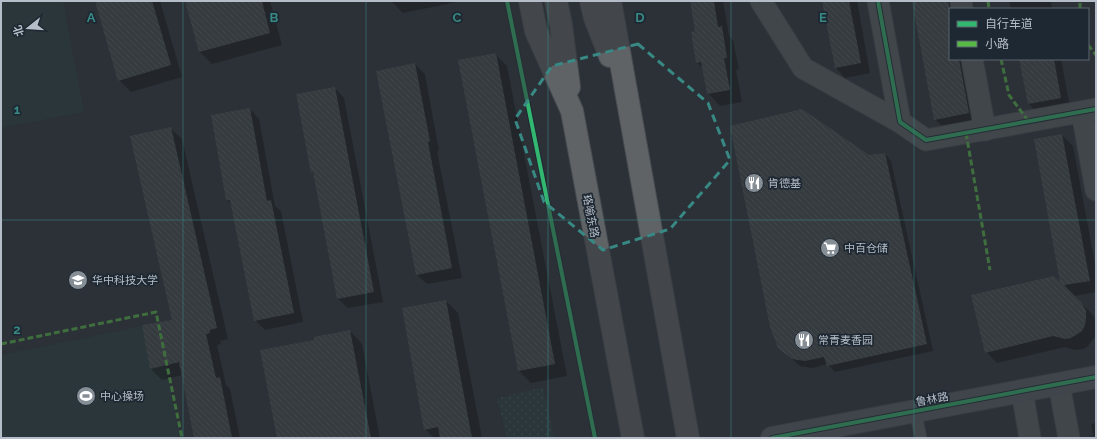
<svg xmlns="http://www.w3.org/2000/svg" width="1097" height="439" font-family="Raleway,'Noto Sans SC',sans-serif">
	<defs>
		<pattern id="grass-dots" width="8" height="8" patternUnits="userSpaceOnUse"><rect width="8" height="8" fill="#283d3e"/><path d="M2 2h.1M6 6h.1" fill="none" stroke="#455758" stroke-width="1.8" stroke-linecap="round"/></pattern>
		<pattern id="building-back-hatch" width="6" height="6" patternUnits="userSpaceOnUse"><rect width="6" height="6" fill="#43484d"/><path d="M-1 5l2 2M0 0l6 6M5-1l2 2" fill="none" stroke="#5c6165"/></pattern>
	</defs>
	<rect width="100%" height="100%" fill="#2b3137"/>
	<polygon fill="url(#grass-dots)" points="543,387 554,438 507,438 497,398"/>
	<g fill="#283d3e">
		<polygon points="1,1 63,1 84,112 1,128"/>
		<polygon points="157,323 180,438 1,438 1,355"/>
	</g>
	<g fill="#0007">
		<polygon points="96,1 160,1 182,77 131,92 119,80"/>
		<polygon points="186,1 270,1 282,45 212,64 200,52"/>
		<polygon points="391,1 462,1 403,13"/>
		<polygon points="691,1 723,1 729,36 733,40 739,69 736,70 742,102 720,106 708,93 704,69 697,63 692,33 697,32"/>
		<polygon points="823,1 857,1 870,73 845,78 836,68"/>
		<polygon points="913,1 955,1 957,9 950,9 950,59 966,59 978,123 945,129 935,119"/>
		<polygon points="1009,1 1051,1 1052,9 1011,9"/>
		<polygon points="495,54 507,66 567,376 531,383 519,371"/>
		<polygon points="1020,59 1061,59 1070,107 1038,113 1029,104"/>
		<polygon points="415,64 425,74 439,151 437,151 462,278 427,284 417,275"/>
		<polygon points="335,88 344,98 383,302 348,308 338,299 314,175 312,172"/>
		<polygon points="250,109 259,119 275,206 281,211 303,322 265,330 255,320 232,204 227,200"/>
		<polygon points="170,128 182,139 228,339 220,341 221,344 217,345 226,385 230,389 240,438 195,438 182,375 162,380 151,369 143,326 173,320"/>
		<polygon points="1062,135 1073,146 1096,269 1096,292 1074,296 1093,315 1096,321 1096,335 1088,346 1083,349 1076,350 1065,347 997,363 986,352 1062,285"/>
		<polygon points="885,154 891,161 933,351 835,372 828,364 812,368 800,366 778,347 869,156"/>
		<polygon points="446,301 458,313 482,438 434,438 425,429"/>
		<polygon points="350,331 362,344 380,438 278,438 316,341"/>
		<polygon points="1096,423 1096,438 1094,438 1091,424"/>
	</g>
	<g fill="url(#building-back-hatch)">
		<polygon points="95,1 152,1 171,65 118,81"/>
		<polygon points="185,1 262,1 270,33 199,52"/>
		<polygon points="690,1 714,1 718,27 722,26 727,58 724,58 730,90 707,94 701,62 696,63 691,32 695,31"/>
		<polygon points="822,1 849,1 861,63 835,68"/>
		<polygon points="912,1 948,1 950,11 950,59 959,59 969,113 934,120"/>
		<polygon points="496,53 555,364 518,371 458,60"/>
		<polygon points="1019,59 1054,59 1061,98 1028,104"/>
		<polygon points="415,63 430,141 428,142 452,268 416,275 376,71"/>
		<polygon points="335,87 374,292 337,299 313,172 311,173 296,94"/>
		<polygon points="250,108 267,201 271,200 294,313 254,321 230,200 226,200 211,115"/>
		<polygon points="802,109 869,155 885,153 927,344 827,366 824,357 805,361 792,359 778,348 770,327 730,126"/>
		<polygon points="171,127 217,328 210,330 210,333 206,334 216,378 220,377 232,438 194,438 179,362 150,369 142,325 172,320 130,136"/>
		<polygon points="1062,134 1090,281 1064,285 1082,303 1086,311 1086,319 1085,325 1082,331 1071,338 1065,339 1053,336 985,353 971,295 1054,276 1060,282 1034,139"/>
		<polygon points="446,300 472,438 440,438 438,427 424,430 402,308"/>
		<polygon points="350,330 371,438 277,438 260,350 314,340 314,337"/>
	</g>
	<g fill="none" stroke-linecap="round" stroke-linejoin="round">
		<defs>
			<polyline id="lane" points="915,411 921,438"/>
			<g id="street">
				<polyline points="761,1 803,68 900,122"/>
				<polyline points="878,1 900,122 926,140 1096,109"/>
				<polyline points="961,1 962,9"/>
				<polyline points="972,59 985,130"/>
				<polyline points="1082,112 1096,190"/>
				<polyline points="1059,384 1069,438"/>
				<polyline points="1022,391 1030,438"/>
			</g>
			<polyline id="secondary" points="772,438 1096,377"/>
			<g id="highway">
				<polyline points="530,1 536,31 572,111 633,438"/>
				<polyline points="556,1 561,25 569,87"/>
				<polyline points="591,1 595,18 610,56"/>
				<polyline points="610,1 688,438"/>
			</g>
		</defs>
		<use href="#lane" stroke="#484d52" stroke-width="13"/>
		<use href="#street" stroke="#484d52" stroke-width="23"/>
		<use href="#secondary" stroke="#484d52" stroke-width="24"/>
		<use href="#highway" stroke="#484d53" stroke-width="24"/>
		<use href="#lane" stroke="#5b6065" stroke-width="11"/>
		<use href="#street" stroke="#5b6065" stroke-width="21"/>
		<use href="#secondary" stroke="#595e64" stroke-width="22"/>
		<use href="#highway" stroke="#5f6366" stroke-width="22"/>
		<g stroke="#58b947" stroke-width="3" stroke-dasharray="6 3" stroke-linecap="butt">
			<polyline points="988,1 989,9"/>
			<polyline points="1080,9 1080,1"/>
			<polyline points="1088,45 1096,55"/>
			<polyline points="1001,59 1009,95 1029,122"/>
			<polyline points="966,133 990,270"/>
			<polyline points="1,344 156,312 182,438"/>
		</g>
		<defs>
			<g id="cycleway">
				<polyline points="507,1 595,438"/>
				<polyline points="878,1 900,122 926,140 1096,109"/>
				<polyline points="772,438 1096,377"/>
			</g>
		</defs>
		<use href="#cycleway" stroke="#1e2832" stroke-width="6"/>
		<use href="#cycleway" stroke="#33b770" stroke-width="4"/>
	</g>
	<path d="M0 0H1097V439H0ZM638 44 708 103 730 160 670 229 603 250 544 202 515 119 552 66Z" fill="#2b3137" fill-opacity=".55" fill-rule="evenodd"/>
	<path fill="none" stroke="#388884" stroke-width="3" stroke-dasharray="8 5" stroke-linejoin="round" d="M638 44 708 103 730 160 670 229 603 250 544 202 515 119 552 66Z"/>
	<path fill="none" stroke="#388884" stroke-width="1" stroke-opacity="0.55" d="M183 1V438M366 1V438M548 1V438M731 1V438M914 1V438M1 220H1096"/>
	<defs>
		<symbol id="restaurant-disc" viewBox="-11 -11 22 22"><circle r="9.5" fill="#858d95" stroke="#1e2832"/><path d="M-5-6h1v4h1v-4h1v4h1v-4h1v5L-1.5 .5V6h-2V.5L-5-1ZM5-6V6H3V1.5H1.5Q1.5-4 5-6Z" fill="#fff"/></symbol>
		<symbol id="supermarket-disc" viewBox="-11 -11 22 22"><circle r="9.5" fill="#858d95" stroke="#1e2832"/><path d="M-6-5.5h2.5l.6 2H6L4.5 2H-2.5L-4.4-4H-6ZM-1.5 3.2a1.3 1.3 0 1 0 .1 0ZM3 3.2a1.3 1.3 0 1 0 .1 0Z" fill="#fff"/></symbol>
		<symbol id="university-disc" viewBox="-11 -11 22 22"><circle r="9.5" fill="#858d95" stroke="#1e2832"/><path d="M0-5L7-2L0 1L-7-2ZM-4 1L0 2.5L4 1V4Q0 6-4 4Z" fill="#fff"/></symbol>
		<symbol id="stadium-disc" viewBox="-11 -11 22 22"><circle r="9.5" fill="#858d95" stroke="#1e2832"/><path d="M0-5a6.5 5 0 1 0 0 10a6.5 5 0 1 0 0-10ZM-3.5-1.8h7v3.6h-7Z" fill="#fff"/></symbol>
	</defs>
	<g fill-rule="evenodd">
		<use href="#restaurant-disc" x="743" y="172" width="22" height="22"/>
		<use href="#supermarket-disc" x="819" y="237" width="22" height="22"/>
		<use href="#university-disc" x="67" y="269" width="22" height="22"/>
		<use href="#restaurant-disc" x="793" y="329" width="22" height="22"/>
		<use href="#stadium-disc" x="75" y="385" width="22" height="22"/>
	</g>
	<g text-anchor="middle" stroke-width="3.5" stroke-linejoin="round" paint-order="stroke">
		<g font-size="11" fill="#b5bec8" stroke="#1e2832" text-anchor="start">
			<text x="768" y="187">肯德基</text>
			<text x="844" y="252">中百仓储</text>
			<text x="92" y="284">华中科技大学</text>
			<text x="818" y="344">常青麦香园</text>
			<text x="100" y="400">中心操场</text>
		</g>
		<g font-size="11" fill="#b5bec8" stroke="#1e2832">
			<text transform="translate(591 216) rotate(79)" y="4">珞喻东路</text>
			<text transform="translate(932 399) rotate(-11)" y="4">鲁林路</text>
		</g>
	</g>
	<g font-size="13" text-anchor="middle" font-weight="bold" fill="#388884" stroke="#1e2832" stroke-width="3.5" stroke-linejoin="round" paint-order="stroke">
		<text x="91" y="22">A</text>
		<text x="274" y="22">B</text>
		<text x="457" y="22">C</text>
		<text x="640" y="22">D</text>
		<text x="823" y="22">E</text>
		<text x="17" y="114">1</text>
		<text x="17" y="334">2</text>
	</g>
	<rect width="1097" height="439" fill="none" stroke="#b5bec8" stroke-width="4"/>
	<rect x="949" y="8" width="140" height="52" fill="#1e2832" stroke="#5a646e"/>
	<rect x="957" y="21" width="20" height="6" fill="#33b770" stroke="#5a646e"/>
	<text x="985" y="28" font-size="12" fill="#b5bec8">自行车道</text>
	<rect x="957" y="41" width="20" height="6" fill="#58b947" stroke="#5a646e"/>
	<text x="985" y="48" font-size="12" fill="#b5bec8">小路</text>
	<g transform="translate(28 28) rotate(253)" stroke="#1e2832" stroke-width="3" paint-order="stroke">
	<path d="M0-3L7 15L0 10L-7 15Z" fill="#b5bec8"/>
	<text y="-6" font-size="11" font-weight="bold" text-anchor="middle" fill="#b5bec8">北</text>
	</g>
</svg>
